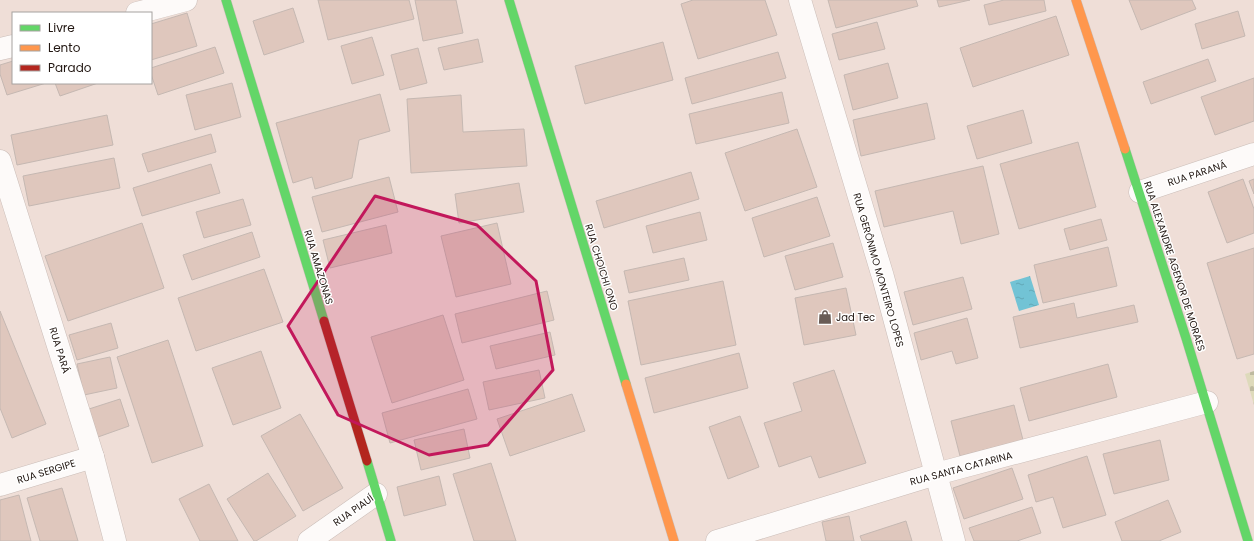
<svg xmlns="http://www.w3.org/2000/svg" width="1254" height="541" font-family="Poppins,sans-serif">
	<defs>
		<pattern id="cemetery-stones" width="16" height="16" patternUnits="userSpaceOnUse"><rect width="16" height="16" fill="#dedabb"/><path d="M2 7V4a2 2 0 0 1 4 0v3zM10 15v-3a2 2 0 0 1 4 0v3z" fill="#bebaa0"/></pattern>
		<pattern id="water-ripples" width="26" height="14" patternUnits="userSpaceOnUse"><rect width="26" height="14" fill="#72c3d5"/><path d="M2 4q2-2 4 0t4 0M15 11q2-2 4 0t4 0" fill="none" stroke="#62a7b6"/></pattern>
	</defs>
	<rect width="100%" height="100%" fill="#efded7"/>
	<polygon fill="url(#cemetery-stones)" points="1254,371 1254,405 1245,374"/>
	<polygon fill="url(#water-ripples)" points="1030,276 1039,305 1019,311 1010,282"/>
	<g fill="#dfc7bd" stroke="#c5b8b2">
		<polygon points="318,0 409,0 414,19 328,40"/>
		<polygon points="415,0 456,0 463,33 423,41"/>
		<polygon points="693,0 765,0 777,35 698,59 681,4"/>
		<polygon points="828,0 916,0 918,6 836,28"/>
		<polygon points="937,0 970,0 939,7"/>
		<polygon points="1004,0 1044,0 1046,11 989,25 984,5"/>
		<polygon points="1129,0 1192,0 1196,9 1141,30"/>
		<polygon points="293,8 304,42 264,55 253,21"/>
		<polygon points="1238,11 1245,36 1202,49 1195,24"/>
		<polygon points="187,13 197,46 151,60 151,24"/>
		<polygon points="1056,16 1069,55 973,87 960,48"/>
		<polygon points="877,22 885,49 839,60 832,34"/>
		<polygon points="372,37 384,75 352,84 341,46"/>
		<polygon points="478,39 483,62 444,70 438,48"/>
		<polygon points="663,42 673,80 585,104 575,66"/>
		<polygon points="215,47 224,73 158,95 151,74 151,68"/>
		<polygon points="418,48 427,83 400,90 391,55"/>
		<polygon points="778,52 786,78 692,104 685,78"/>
		<polygon points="1208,59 1216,81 1151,104 1143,82"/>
		<polygon points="13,61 13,83 46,83 7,95 0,74 0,65"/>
		<polygon points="888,63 898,98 853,110 844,75"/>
		<polygon points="1254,78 1254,121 1215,135 1201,97"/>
		<polygon points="55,83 98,83 60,96"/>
		<polygon points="232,83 241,117 195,130 186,95"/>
		<polygon points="782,92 789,123 696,144 689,114"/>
		<polygon points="380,94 390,131 359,140 352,178 315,189 312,177 293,183 276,123"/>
		<polygon points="461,95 463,132 524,129 527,166 411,173 407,99"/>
		<polygon points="927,103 935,139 861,156 853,120"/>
		<polygon points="1023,110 1032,143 977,159 967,126"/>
		<polygon points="107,115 113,145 17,165 11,135"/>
		<polygon points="797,129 817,187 745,211 725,153"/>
		<polygon points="211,134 216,152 148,172 142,154"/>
		<polygon points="1078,142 1096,207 1019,229 1000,164"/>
		<polygon points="114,158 120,188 29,206 23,176"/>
		<polygon points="211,164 220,193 142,216 133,188"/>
		<polygon points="983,166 999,234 961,244 953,211 884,227 875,191"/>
		<polygon points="691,172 699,199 604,228 596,201"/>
		<polygon points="389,177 398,212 322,232 312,197"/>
		<polygon points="1243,179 1254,209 1254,233 1227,243 1208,192"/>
		<polygon points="1254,179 1254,194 1249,181"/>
		<polygon points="519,183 524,212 459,223 455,194"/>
		<polygon points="817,197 830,236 764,257 752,218"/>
		<polygon points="243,199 251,225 204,238 196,212"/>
		<polygon points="700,212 707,240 653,253 646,226"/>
		<polygon points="1101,219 1107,240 1070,250 1064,229"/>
		<polygon points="142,223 164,288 68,321 45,256"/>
		<polygon points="497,223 511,284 456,297 441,236"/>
		<polygon points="386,225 392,253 330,268 323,240"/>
		<polygon points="252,232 260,257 192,280 183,255"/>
		<polygon points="833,243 843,277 795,290 785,256"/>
		<polygon points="1108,247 1117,286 1043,303 1034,265"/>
		<polygon points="1254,248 1254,354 1237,359 1207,263"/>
		<polygon points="684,258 689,280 629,293 624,271"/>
		<polygon points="264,269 283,322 196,351 178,298"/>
		<polygon points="963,277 972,309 913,325 904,292"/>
		<polygon points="723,281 736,345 641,365 628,301"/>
		<polygon points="846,288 856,335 804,345 795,298"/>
		<polygon points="547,291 554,320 462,343 455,314"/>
		<polygon points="1074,303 1077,318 1134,305 1138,322 1020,348 1013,317"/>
		<polygon points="0,311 46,424 12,438 0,408"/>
		<polygon points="443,315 464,380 392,403 371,337"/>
		<polygon points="967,318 978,358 956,364 952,351 921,360 914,333"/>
		<polygon points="111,323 118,348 77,360 69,335"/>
		<polygon points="550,332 555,355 496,369 490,346"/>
		<polygon points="168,340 203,446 152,463 117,357"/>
		<polygon points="261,351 281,408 233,425 212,368"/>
		<polygon points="739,353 748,388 654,413 645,378"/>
		<polygon points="110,357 117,388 84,395 77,364"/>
		<polygon points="1108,364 1117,397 1029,421 1020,388"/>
		<polygon points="539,370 545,398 489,410 483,382"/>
		<polygon points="834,370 866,463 819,478 811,456 779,467 764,423 802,411 793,383"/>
		<polygon points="468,389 477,419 390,443 382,413"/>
		<polygon points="572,394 585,431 510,456 497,419"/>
		<polygon points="120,399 129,426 98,437 89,409"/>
		<polygon points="1014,405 1023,440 960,456 951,421"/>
		<polygon points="300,414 343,488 303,511 261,436"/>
		<polygon points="740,416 759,467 728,479 709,427"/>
		<polygon points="464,429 470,458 421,470 414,440"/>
		<polygon points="1160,440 1169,480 1114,494 1103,454"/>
		<polygon points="1087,456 1106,515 1063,528 1053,497 1036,502 1028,475"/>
		<polygon points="491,463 516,541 474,541 453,474"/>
		<polygon points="1012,468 1023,499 964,519 953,488"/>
		<polygon points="268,473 296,516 256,541 254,541 227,499"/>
		<polygon points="439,476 446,505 404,516 397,487"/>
		<polygon points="209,484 238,541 200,541 179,499"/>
		<polygon points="62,488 78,541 40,541 27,498"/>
		<polygon points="19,495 31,541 0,541 0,500"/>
		<polygon points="1168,500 1181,532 1159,541 1122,541 1115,522"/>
		<polygon points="1032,507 1041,533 1017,541 974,541 969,528"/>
		<polygon points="849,516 854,541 826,541 822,522"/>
		<polygon points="906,521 912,541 862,541 860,536"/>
	</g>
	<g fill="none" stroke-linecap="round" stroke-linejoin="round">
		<defs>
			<g id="street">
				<polyline points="800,0 883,277 954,541"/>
				<polyline points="137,13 186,0"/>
				<polyline points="0,49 13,46"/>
				<polyline points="0,161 93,457 115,541"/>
				<polyline points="1140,192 1254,154"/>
				<polyline points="0,485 93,457"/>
				<polyline points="309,541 376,494"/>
				<polyline points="717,541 936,474 1207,402"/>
			</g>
			<g id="fast">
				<polyline points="226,0 324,321"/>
				<polyline points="509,0 626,384"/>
				<polyline points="1125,149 1186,338 1248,541"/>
				<polyline points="367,461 391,541"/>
			</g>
			<g id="slow">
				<polyline points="1076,0 1125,149"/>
				<polyline points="626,384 674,541"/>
			</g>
			<polyline id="jam" points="324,321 367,461"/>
		</defs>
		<use href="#street" stroke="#cabdb8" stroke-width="23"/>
		<use href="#fast" stroke="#cabdb8" stroke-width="10"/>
		<use href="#slow" stroke="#cabdb8" stroke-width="10"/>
		<use href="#jam" stroke="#cabdb8" stroke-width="10"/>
		<use href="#street" stroke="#fdfaf9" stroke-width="22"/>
		<use href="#fast" stroke="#63d668" stroke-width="9"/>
		<use href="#slow" stroke="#ff974d" stroke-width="9"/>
		<use href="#jam" stroke="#b3261e" stroke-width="9"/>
	</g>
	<path fill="#c2185b" fill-opacity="0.2" stroke="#c2185b" stroke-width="3" stroke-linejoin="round" d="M375 196 477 225 536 281 553 370 488 445 429 455 338 415 288 326Z"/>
	<defs>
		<symbol id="shop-bare" viewBox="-9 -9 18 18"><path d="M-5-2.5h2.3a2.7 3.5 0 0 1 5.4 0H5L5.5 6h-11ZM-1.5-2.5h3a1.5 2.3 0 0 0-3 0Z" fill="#695c56" stroke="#fff" stroke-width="2.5" paint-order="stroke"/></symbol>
	</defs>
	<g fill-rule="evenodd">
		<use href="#shop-bare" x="815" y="307" width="20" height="20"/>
	</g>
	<g text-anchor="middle" stroke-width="3" stroke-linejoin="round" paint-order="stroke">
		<g font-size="10" fill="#211611" stroke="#fff">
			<text transform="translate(1197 173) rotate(-18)" y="4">RUA PARANÁ</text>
			<text transform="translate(1175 266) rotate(72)" y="4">RUA ALEXANDRE AGENOR DE MORAES</text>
			<text transform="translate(319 267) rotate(73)" y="4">RUA AMAZONAS</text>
			<text transform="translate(602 267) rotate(73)" y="4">RUA CHOICHI ONO</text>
			<text transform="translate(879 270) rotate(74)" y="4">RUA GERÔNIMO MONTEIRO LOPES</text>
			<text transform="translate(60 350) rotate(73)" y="4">RUA PARÁ</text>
			<text transform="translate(961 468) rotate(-15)" y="4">RUA SANTA CATARINA</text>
			<text transform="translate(46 471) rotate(-17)" y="4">RUA SERGIPE</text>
			<text transform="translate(353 510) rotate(-35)" y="4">RUA PIAUÍ</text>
		</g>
		<g font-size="10" fill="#211611" stroke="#fff" text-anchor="start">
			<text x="836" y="321">Jad Tec</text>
		</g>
	</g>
	<rect x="12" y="12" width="140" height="72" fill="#ffffff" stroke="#a6a2a0"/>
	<rect x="20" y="25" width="20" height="6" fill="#63d668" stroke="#a6a2a0"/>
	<text x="48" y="32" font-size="12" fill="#211611">Livre</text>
	<rect x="20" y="45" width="20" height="6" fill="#ff974d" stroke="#a6a2a0"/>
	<text x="48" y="52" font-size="12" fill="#211611">Lento</text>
	<rect x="20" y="65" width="20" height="6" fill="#b3261e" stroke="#a6a2a0"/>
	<text x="48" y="72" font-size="12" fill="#211611">Parado</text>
</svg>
